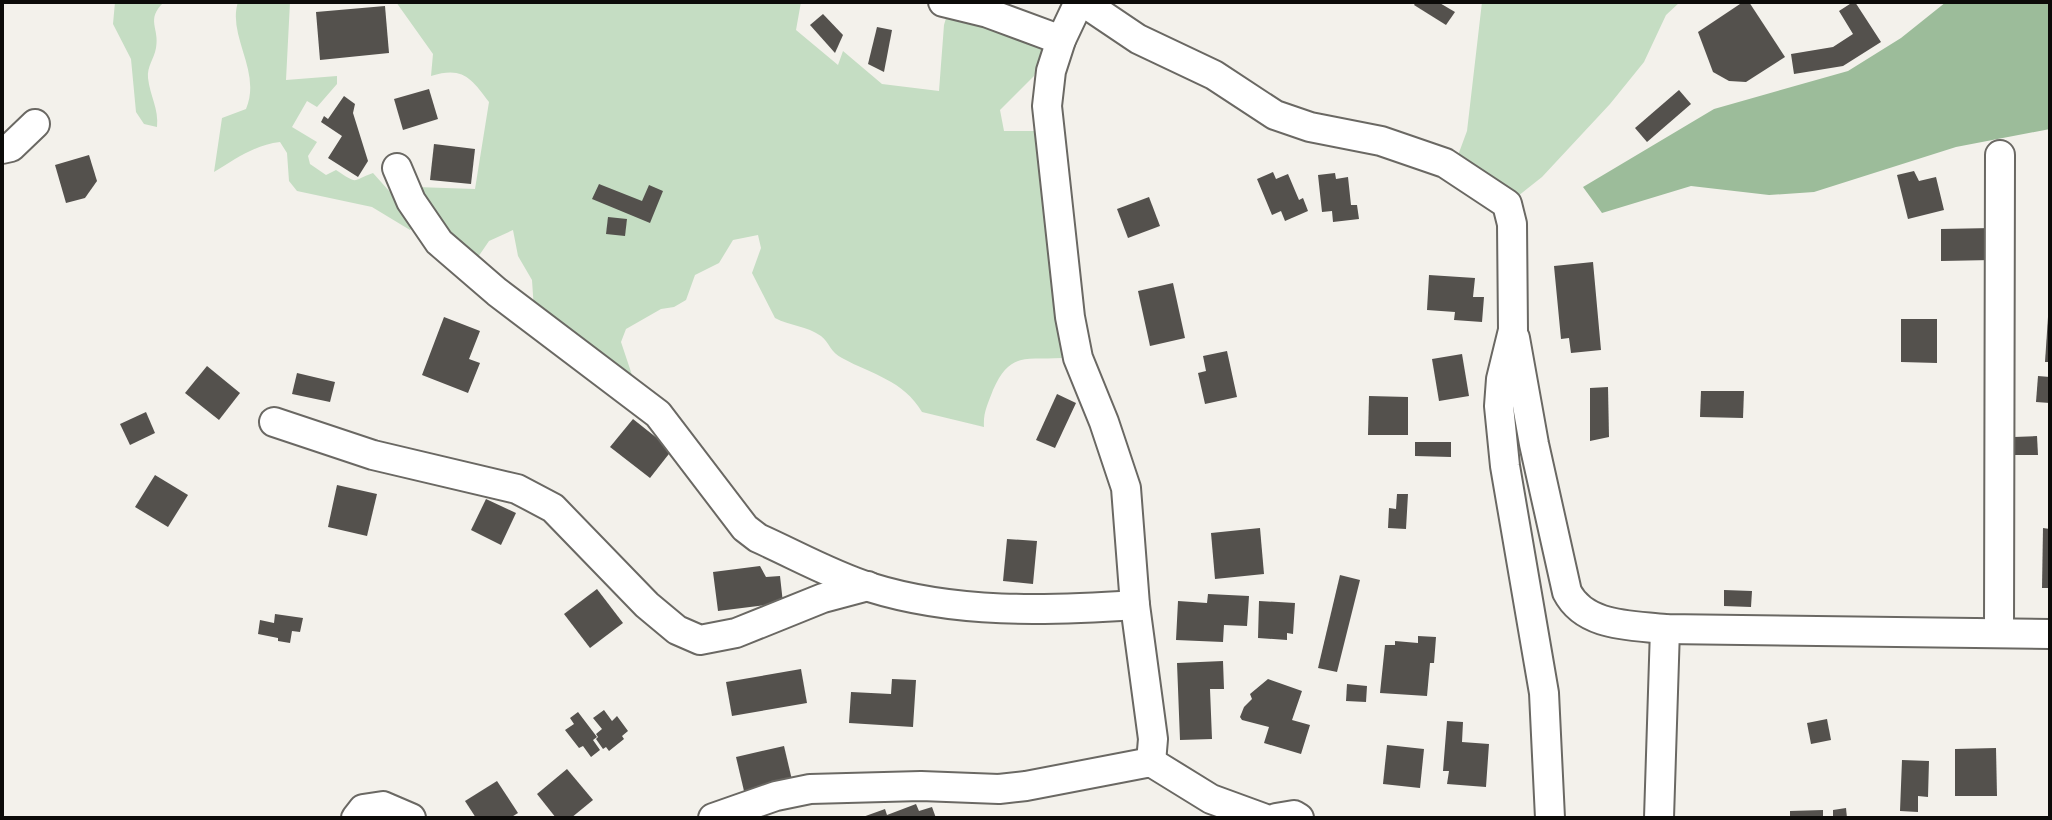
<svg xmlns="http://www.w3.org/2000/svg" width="2052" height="820" font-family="Ubuntu,sans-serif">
	<rect width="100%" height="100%" fill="#f3f1eb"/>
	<g fill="#c5ddc3">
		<path d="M115 2H164C145 20 160 28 156 48 154 59 147 66 148 78 150 96 159 109 157 127L144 124 136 112 131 59 113 24Z"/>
		<path d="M238 2H290L286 80 337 76V84L317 107 307 101 292 127 317 142 308 156 310 164 326 175 336 170C359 185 351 181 373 173L416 221 410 230 372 207 297 191 289 181 287 153 280 142C254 145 236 159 214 172L222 118 246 109C262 71 227 36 238 2Z"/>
		<path d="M396 2H801L796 30 838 65 843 51 882 84 939 91 944 25 949 8 1045 45 1034 76 1000 110 1004 131H1035L1062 358C1024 360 1010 352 993 390 988 404 983 412 984 427L922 412C903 380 873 375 842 358 831 353 829 342 821 336 807 326 790 326 775 318L752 273 761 248 758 235 733 240 719 263 695 275 686 300 674 307 661 309 626 329 621 342 633 378 534 310 532 280 518 256 513 230 489 241 474 263 442 234 416 187 475 189 489 102C471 78 463 66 431 76L433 54Z"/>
		<polygon points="1482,2 1680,2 1666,15 1644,62 1610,104 1542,177 1518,196 1502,190 1457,158 1467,131"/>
	</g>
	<polygon fill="#9cbc9a" points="1946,2 2050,2 2050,129 1956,147 1814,192 1769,195 1691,186 1602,213 1583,187 1714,109 1848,71 1901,38"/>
	<g fill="#54514d">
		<polygon points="1416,2 1438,2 1455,12 1446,25 1414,5"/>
		<polygon points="1743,2 1749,2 1785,57 1746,82 1729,81 1713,72 1698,32"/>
		<polygon points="1853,2 1855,2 1881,42 1843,66 1794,74 1791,54 1833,47 1853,34 1839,11"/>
		<polygon points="385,6 389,53 320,60 316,12"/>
		<polygon points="823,14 843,35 835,53 810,25"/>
		<polygon points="877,27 892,30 884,72 868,64"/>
		<polygon points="429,89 438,119 403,130 394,99"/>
		<polygon points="1679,90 1691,104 1647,142 1635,128"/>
		<polygon points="344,96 355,104 353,113 368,161 358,177 328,158 342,136 321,122 324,116 328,119"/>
		<polygon points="434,144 475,149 471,184 430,180"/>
		<polygon points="89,155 97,181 85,198 66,203 55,165"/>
		<polygon points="1914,171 1919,181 1936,177 1944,210 1908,219 1897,175"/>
		<polygon points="1273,172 1276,179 1288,174 1299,200 1303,198 1308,211 1285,221 1281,211 1272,215 1257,179"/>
		<polygon points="1335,173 1336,179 1348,177 1351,205 1357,205 1359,219 1333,222 1332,211 1322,212 1318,175"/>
		<polygon points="599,184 642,201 649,185 663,191 650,223 592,199"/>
		<polygon points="1149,197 1160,226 1128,238 1117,209"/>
		<polygon points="608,217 627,219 625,236 606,234"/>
		<polygon points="1992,228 1992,260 1941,261 1941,229"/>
		<polygon points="1593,262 1601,350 1571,353 1569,338 1561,339 1554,266"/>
		<polygon points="1429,275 1475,278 1473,297 1484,297 1482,322 1454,320 1455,312 1427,310"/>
		<polygon points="1173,283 1185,338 1150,346 1138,291"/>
		<polygon points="444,317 480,331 469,359 480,363 468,393 422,375"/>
		<polygon points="2048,317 2050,317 2050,362 2045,362"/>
		<polygon points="1901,319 1937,319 1937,363 1901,362"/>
		<polygon points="1227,351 1237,397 1205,404 1198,373 1206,371 1203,356"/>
		<polygon points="1462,354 1469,396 1439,401 1432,359"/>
		<polygon points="207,366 240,393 219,420 185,393"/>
		<polygon points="297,373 335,382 330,402 292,394"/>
		<polygon points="2038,376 2050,377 2050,403 2036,402"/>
		<polygon points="1608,387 1609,437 1590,441 1590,388"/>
		<polygon points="1701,391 1744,391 1743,418 1700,417"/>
		<polygon points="1057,394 1076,403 1055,448 1036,440"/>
		<polygon points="1369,396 1408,397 1408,435 1368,435"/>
		<polygon points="146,412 155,433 130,445 120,424"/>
		<polygon points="633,419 672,450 650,478 610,447"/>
		<polygon points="2037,436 2038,455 2014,455 2014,437"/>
		<polygon points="1415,442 1451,442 1451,457 1415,456"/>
		<polygon points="155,475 188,495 168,527 135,507"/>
		<polygon points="337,485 377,494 367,536 328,527"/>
		<polygon points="1397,494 1408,494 1406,529 1388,528 1389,508 1396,509"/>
		<polygon points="486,499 516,513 501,545 471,530"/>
		<polygon points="1260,528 1264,574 1215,579 1211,533"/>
		<polygon points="2043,528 2050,529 2050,588 2042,588"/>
		<polygon points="1007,539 1037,541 1033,584 1003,581"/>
		<polygon points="760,566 766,577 780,576 783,603 718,611 713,572"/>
		<polygon points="1340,575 1360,580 1337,672 1318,668"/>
		<polygon points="597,589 623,623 590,648 564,614"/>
		<polygon points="1724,590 1752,591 1751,607 1724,606"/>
		<polygon points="1208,594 1249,596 1247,626 1224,625 1223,642 1176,640 1178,601 1207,603"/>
		<polygon points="1259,601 1295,603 1293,634 1287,633 1287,640 1258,638"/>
		<polygon points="275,614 303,618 300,632 292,631 290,643 278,641 278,638 258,634 260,620 274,623"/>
		<polygon points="1418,636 1436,637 1434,663 1430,663 1427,696 1380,693 1385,645 1395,645 1395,641 1418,643"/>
		<polygon points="1223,661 1224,689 1210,689 1212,739 1180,740 1177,663"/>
		<polygon points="801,669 807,703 732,716 726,682"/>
		<polygon points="892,679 916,680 913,727 849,723 851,692 891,694"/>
		<polygon points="1268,679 1302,691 1292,720 1310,725 1301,754 1264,743 1269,727 1242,720 1240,717 1244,707 1252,699 1250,694"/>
		<polygon points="1347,684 1367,686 1366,702 1346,701"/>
		<polygon points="604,710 612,721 617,716 628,731 622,736 624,739 609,751 606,747 603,749 596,739 598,737 596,734 602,729 593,718"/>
		<polygon points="578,712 597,737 593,740 600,750 591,757 583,746 579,748 565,730 574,724 570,718"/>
		<polygon points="1827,719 1831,740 1811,744 1807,723"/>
		<polygon points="1447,721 1463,722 1462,742 1489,744 1486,787 1447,784 1449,771 1443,771"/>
		<polygon points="1387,745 1424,749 1420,788 1383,784"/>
		<polygon points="784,746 792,780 744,791 736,757"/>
		<polygon points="1996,748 1997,796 1955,796 1955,749"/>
		<polygon points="1902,760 1929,761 1928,797 1918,796 1918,812 1900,811"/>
		<polygon points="567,769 593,800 571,818 556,818 537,794"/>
		<polygon points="497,781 518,813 510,818 476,818 465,801"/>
		<polygon points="916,804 919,811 932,807 936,818 860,818 885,809 887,815"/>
		<polygon points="1846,808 1847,818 1833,818 1833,810"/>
		<polygon points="1823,810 1823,818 1790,818 1790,811"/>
	</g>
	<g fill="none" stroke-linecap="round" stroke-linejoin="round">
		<defs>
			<g id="minor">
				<polyline points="943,2 988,13 1061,40"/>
				<polyline points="1079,2 1061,40 1051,71 1047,106 1070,317 1078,358 1104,422 1126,488 1135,605 1153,739 1151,762"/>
				<polyline points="1083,2 1138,39 1214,75 1275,115 1310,127 1381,141 1445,163 1507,204 1512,224 1513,330 1501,379 1499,406 1505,466 1544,693 1550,818"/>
				<polyline points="2,149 11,147 35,124"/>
				<path d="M397 168 411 201 439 242 497 292 658 414 745 528 758 538C794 554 831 575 869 587 955 614 1047 611 1135 605"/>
				<path d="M1515 338 1534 444 1567 592C1585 627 1631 625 1665 629L2050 634"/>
				<polyline points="274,422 373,455 517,489 553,508 647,605 677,630 700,640 736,633 823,598 868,586"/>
				<polyline points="1999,633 2000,155"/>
				<polyline points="356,818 363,809 383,806 411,818"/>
				<polyline points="713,818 776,796 810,789 921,786 999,789 1026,786 1151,762 1211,799 1263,818"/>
				<polyline points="1276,818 1294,815 1299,818"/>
				<polyline points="1659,818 1665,629"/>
			</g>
		</defs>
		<use href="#minor" stroke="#6a6863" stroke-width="32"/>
		<use href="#minor" stroke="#fff" stroke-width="28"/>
	</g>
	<rect width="2052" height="820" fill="none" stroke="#0c0b09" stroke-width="8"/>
</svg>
